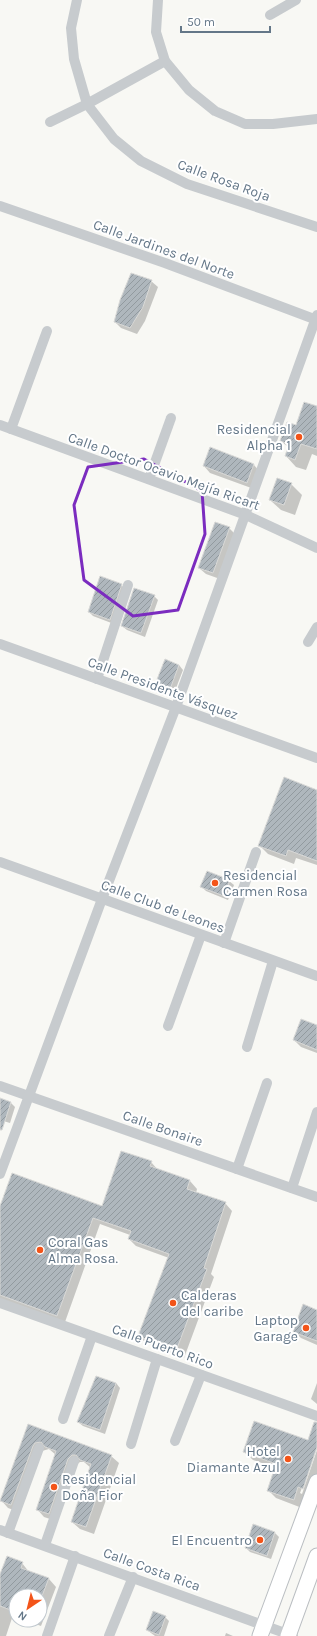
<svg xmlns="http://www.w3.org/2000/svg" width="317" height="1636" font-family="Karla,sans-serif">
	<defs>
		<pattern id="building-hatch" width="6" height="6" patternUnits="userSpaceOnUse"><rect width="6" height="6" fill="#afb7bd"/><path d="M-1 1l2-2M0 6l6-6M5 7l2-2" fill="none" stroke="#929a9f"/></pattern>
	</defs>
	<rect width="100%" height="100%" fill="#f8f8f4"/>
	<g fill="#0003">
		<polygon points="151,281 158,287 145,321 137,334 121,328 115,322"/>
		<polygon points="317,407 317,456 312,454 306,470 296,467 286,456 289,448 281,441"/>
		<polygon points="210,449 254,465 260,472 254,489 210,473 204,466"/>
		<polygon points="291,484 302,495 295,515 281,510 270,500"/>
		<polygon points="229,528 235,534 220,579 206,574 199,568"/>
		<polygon points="121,585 125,589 114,624 93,616 89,612"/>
		<polygon points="154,596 158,600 145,637 127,630 122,626"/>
		<polygon points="179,665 183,670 173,696 160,691 156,687"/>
		<polygon points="317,791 317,865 296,858 294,864 268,854 260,846"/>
		<polygon points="229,881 234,885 228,900 206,891 202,887"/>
		<polygon points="317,1027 317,1053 301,1047 294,1040"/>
		<polygon points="0,1099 11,1103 15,1107 10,1123 0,1120"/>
		<polygon points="151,1162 158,1170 190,1181 197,1189 196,1193 225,1203 232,1211 211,1274 214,1277 184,1358 146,1343 139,1336 169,1258 136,1246 129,1239 130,1235 100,1224 65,1322 0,1299 0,1209 103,1207"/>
		<polygon points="317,1311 317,1345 301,1338 294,1332"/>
		<polygon points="116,1383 120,1388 105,1434 83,1426 78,1422"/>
		<polygon points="317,1383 317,1404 311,1399"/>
		<polygon points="28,1425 111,1456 119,1463 94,1534 80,1529 72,1522 91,1468 84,1462 80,1462 75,1466 56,1521 44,1517 37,1509 56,1455 49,1449 42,1451 19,1512 8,1508 1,1500"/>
		<polygon points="317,1435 317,1448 300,1493 302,1494 317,1450 317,1478 302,1508 276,1498 268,1490 276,1468 253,1460 244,1452 309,1441"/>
		<polygon points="275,1533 279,1537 271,1559 250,1552 246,1548"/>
		<polygon points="22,1563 29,1572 49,1579 56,1587 41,1626 25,1620 40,1620 40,1596 16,1596 16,1616 13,1615 6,1636 0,1636 0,1577"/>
		<polygon points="165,1617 169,1621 164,1636 155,1636 147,1630"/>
		<polygon points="226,1633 233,1636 225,1636"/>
	</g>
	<g fill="url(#building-hatch)" stroke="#d9d9d7">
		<polygon points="131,273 152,280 143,307 130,328 114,322 120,300"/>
		<polygon points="304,402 317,406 317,449 301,444 295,460 285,456 289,444 280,441 287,422 296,425"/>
		<polygon points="210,447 254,464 247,483 203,466"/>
		<polygon points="277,478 292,483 284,505 269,500"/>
		<polygon points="215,522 230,527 213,573 198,568"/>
		<polygon points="100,576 122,584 110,620 88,612"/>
		<polygon points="134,588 155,595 141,633 121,626"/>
		<polygon points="165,659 179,665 169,692 154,687"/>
		<polygon points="284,777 317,790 317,861 288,850 286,856 258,846"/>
		<polygon points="207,871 230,880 224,896 200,887"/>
		<polygon points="301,1019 317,1025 317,1050 293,1040"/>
		<polygon points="0,1098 11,1102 2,1130 0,1130"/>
		<polygon points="121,1151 152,1161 150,1166 190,1180 187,1189 226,1202 204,1268 207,1269 176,1351 138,1336 169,1254 128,1239 131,1231 93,1218 57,1316 0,1295 0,1206 12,1173 102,1206"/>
		<polygon points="303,1304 317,1310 317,1341 293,1332"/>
		<polygon points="96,1376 116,1383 100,1430 77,1422"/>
		<polygon points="254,1421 308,1440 314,1422 317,1422 317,1447 303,1489 298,1487 294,1500 267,1491 276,1464 243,1452"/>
		<polygon points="28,1424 112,1455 86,1527 71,1522 91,1464 80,1460 76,1455 72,1455 68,1459 49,1514 36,1510 56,1451 45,1447 41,1442 35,1443 33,1446 11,1505 0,1501"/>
		<polygon points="253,1524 275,1532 267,1556 245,1548"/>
		<polygon points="7,1556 23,1562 21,1568 49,1578 42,1596 16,1596 16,1612 0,1606 0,1574"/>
		<polygon points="153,1611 166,1616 159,1635 146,1630"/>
	</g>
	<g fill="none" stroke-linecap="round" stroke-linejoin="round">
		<defs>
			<g id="primary">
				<polyline points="260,1636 317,1482"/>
				<polyline points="288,1636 317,1556"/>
			</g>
		</defs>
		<use href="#primary" stroke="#babec2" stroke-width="17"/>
		<g stroke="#c7cbce" stroke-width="10">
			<polyline points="77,0 71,28 74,59 87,104 114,139 141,161 187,184 317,227"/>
			<polyline points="158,0 156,32 165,61 189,90 215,111 245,124 273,124 317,119"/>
			<polyline points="270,15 296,0"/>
			<polyline points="50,122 87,104 165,61"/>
			<polyline points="0,206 165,263 317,320"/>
			<polyline points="0,425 246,515 317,548"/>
			<polyline points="11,429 47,331"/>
			<polyline points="149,479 171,418"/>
			<polyline points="308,642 317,627"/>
			<polyline points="0,644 317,758"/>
			<polyline points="97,679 128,585"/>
			<polyline points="0,862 317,976"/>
			<polyline points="224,943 256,852"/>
			<polyline points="168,1026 201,935"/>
			<polyline points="247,1047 273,961"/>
			<polyline points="0,1086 317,1197"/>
			<polyline points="237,1169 267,1083"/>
			<polyline points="0,1174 102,899 176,707 317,315"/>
			<polyline points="292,1188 317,1112"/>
			<polyline points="0,1303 317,1416"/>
			<polyline points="63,1419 92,1336"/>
			<polyline points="175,1441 201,1375"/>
			<polyline points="131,1444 157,1359"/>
			<polyline points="0,1530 293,1636"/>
			<polyline points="8,1533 39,1448"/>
			<polyline points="45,1545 74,1461"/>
			<polyline points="47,1636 75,1556"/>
			<polyline points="109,1636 133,1577"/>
		</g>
		<use href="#primary" stroke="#fff" stroke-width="15"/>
	</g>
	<path fill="none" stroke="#7b2cbf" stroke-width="3" stroke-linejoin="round" d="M144 459 202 491 205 534 178 610 133 616 84 580 74 505 88 467Z"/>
	<g fill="#f35419" stroke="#fff" stroke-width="1.5">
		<circle cx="299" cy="437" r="4"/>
		<circle cx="215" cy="883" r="4"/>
		<circle cx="40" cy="1250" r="4"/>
		<circle cx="173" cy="1303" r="4"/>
		<circle cx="306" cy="1328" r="4"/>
		<circle cx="288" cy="1459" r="4"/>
		<circle cx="54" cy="1487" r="4"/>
		<circle cx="260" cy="1540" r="4"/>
	</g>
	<g text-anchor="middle" stroke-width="4" stroke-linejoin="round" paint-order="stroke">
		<g font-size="14" fill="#647788" stroke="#fff">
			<text transform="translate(224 180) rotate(20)" y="5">Calle Rosa Roja</text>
			<text transform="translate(164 249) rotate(20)" y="5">Calle Jardines del Norte</text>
			<text transform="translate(164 471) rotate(20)" y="5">Calle Doctor Ocavio Mejía Ricart</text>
			<text transform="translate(163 688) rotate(20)" y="5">Calle Presidente Vásquez</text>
			<text transform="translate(163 906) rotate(20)" y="5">Calle Club de Leones</text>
			<text transform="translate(163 1128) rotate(19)" y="5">Calle Bonaire</text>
			<text transform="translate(163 1346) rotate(20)" y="5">Calle Puerto Rico</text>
			<text transform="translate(152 1569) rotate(20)" y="5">Calle Costa Rica</text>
		</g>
		<g font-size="14" fill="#647788" stroke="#fff" text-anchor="end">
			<text x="291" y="434">Residencial<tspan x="291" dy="16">Alpha 1</tspan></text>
			<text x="223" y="880" text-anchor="start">Residencial<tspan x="223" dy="16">Carmen Rosa</tspan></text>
			<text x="48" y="1247" text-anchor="start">Coral Gas<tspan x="48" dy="16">Alma Rosa.</tspan></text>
			<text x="181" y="1300" text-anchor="start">Calderas<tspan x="181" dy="16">del caribe</tspan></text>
			<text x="298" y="1325">Laptop<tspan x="298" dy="16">Garage</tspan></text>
			<text x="280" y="1456">Hotel<tspan x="280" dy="16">Diamante Azul</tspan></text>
			<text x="62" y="1484" text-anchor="start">Residencial<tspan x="62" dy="16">Doña Fior</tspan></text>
			<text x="252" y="1545">El Encuentro</text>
		</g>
	</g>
	<g transform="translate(28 1608) rotate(215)"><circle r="19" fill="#ffffff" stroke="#c1c9cf"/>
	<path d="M0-3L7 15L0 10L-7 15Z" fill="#f35419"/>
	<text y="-6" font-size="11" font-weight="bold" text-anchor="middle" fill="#647788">N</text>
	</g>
	<path d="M181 26v6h89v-6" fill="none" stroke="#647788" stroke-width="2"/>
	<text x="187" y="26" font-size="12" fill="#647788" stroke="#ffffff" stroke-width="3" paint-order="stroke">50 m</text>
</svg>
